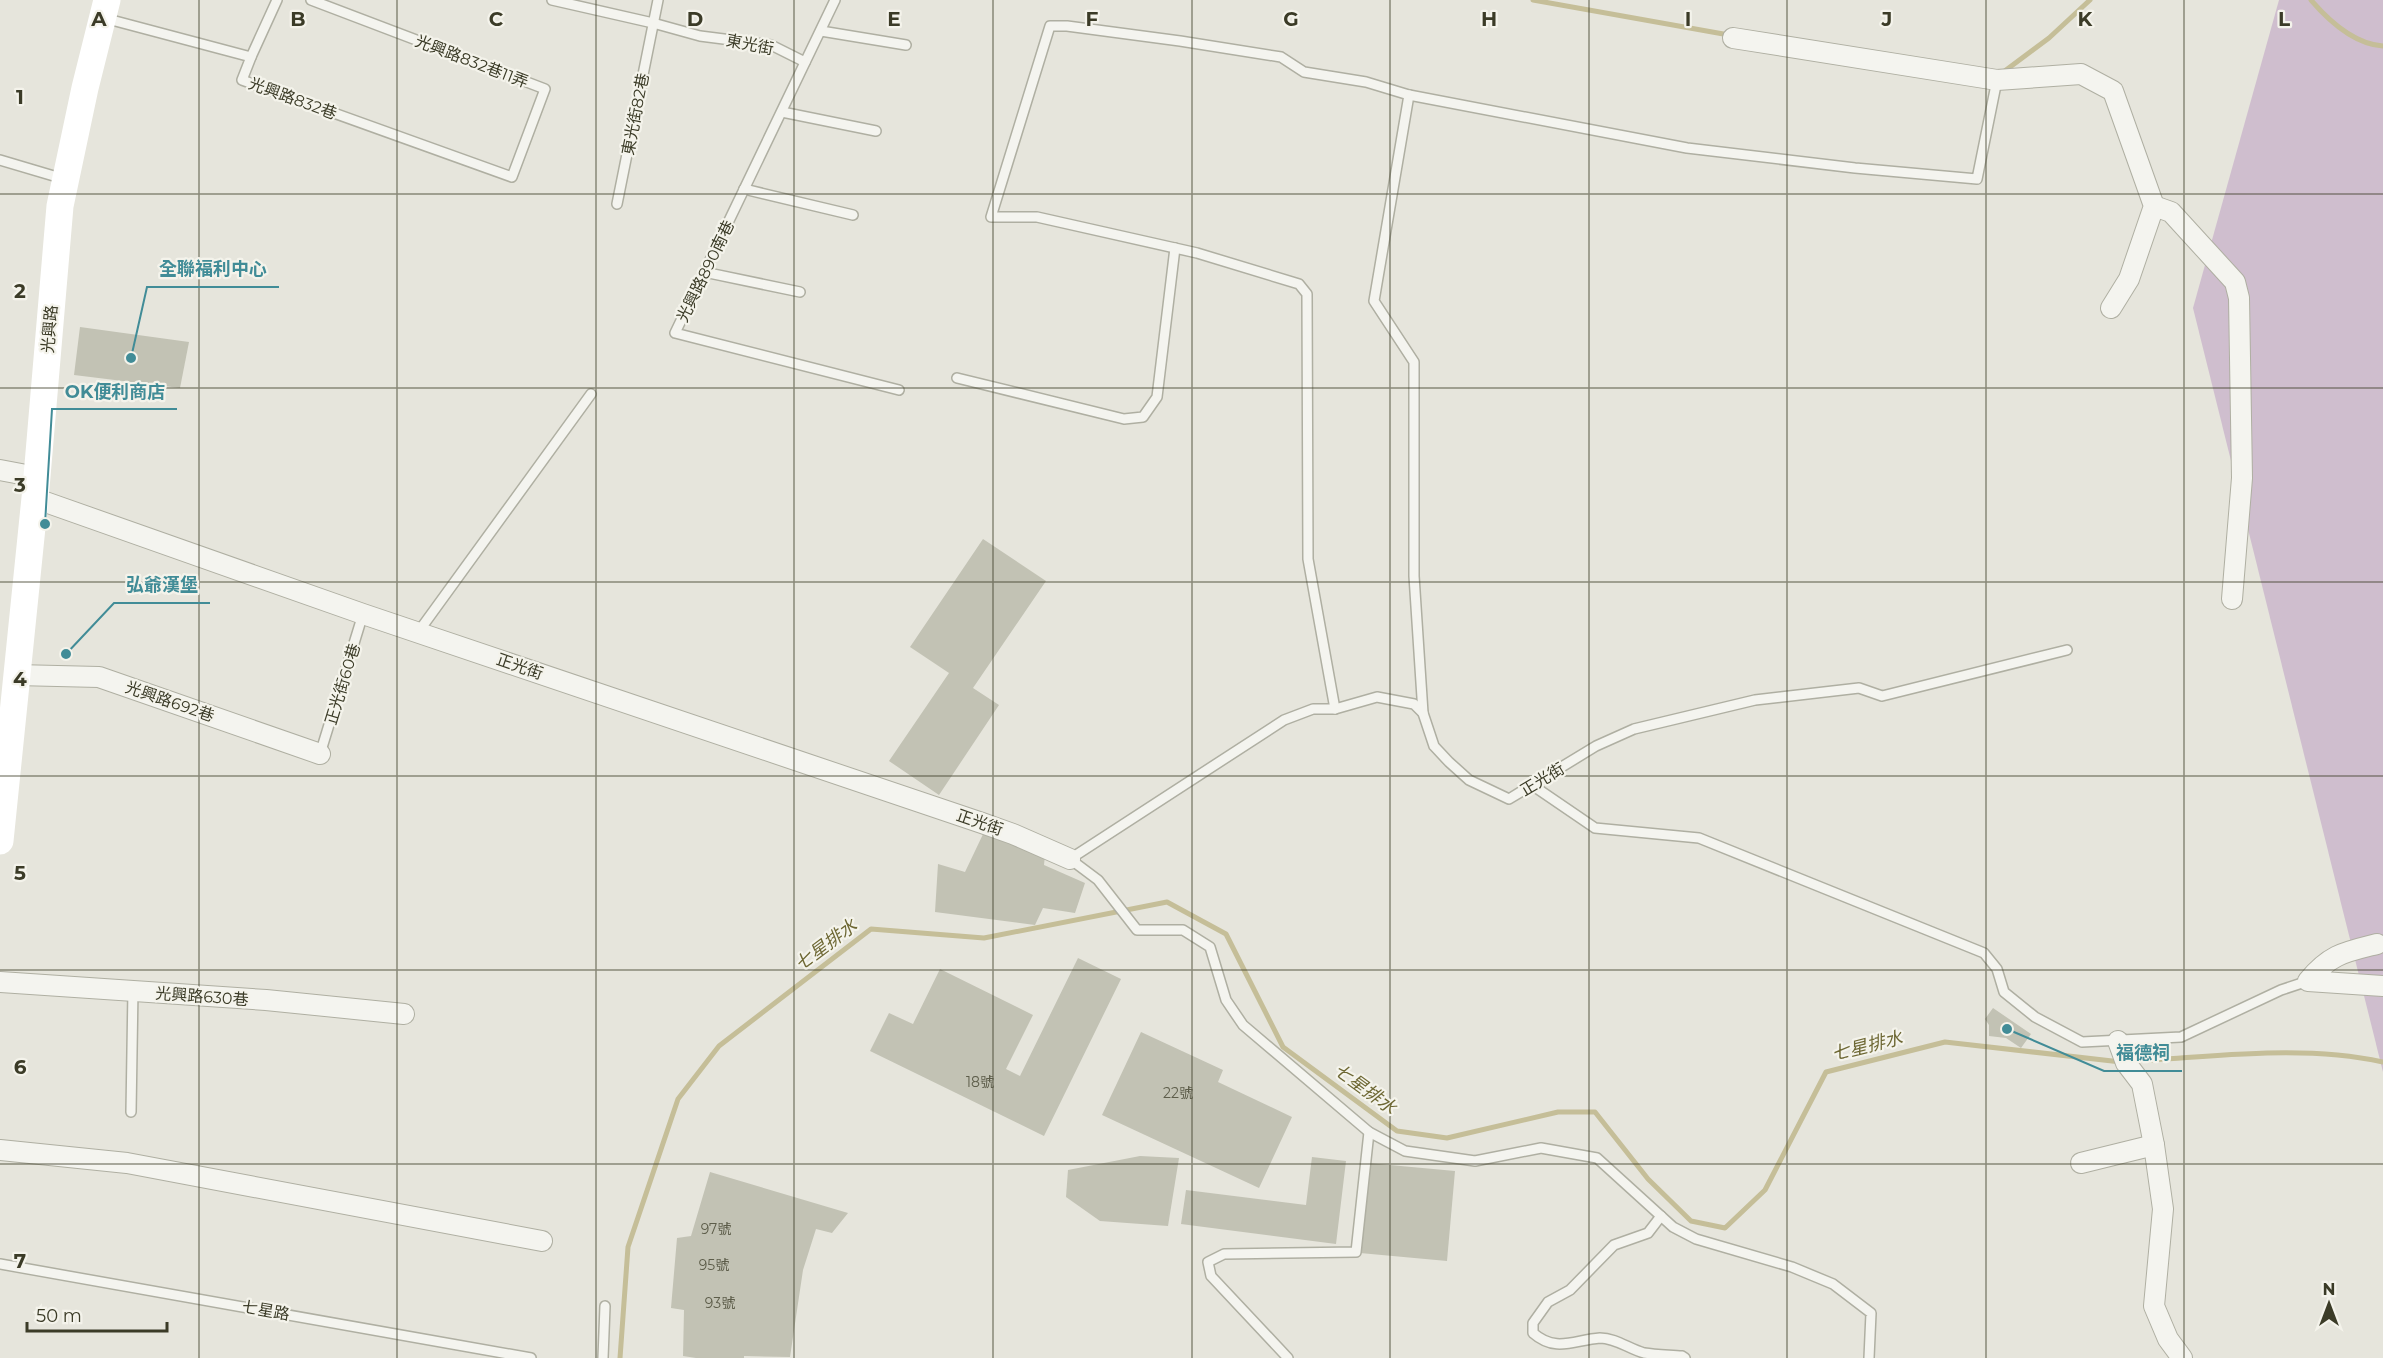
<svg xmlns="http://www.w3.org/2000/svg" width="2383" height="1358" font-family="Montserrat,'Noto Sans TC',sans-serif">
	<rect width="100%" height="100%" fill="#e6e5dc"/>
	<polygon fill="#cfbece" points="2279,0 2383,0 2383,1072 2193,308"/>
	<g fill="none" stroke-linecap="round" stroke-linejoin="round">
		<g stroke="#c5be98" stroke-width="5">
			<polyline points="1533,0 1729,35"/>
			<path d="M2311 0C2329 21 2354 44 2383 46"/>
			<polyline points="2002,73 2049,38 2090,0"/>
			<path d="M2131 1061C2214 1057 2301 1044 2383 1062"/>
			<polyline points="620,1358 628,1247 678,1099 719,1046 871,929 984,938 1167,902 1226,934 1283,1047 1397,1131 1447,1138 1558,1112 1595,1112 1648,1179 1691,1221 1725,1228 1765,1190 1826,1072 1945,1042 2121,1062"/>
		</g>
	</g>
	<g fill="#c2c2b4">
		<polygon points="80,327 189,342 180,388 74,375"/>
		<polygon points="983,539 1046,581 973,688 999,705 939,795 889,761 949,673 910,647"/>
		<polygon points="985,830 1045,855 1044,865 1085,883 1075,913 1043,908 1035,925 935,912 938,864 965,872"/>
		<polygon points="1078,958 1121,979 1044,1136 870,1051 889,1013 913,1024 940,969 1033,1015 1006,1069 1020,1076"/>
		<polygon points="1993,1008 2031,1034 2021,1048 2006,1038 1989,1036 1989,1025 1985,1019"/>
		<polygon points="1141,1032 1223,1070 1218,1082 1292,1117 1259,1188 1102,1115"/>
		<polygon points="1140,1156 1179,1158 1168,1226 1100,1221 1066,1197 1068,1170"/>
		<polygon points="1312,1157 1346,1161 1336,1244 1181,1224 1186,1190 1306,1205"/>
		<polygon points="1368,1163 1455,1171 1447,1261 1360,1253"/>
		<polygon points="710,1172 848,1213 832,1233 816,1229 803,1270 790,1357 744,1356 744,1358 696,1358 683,1356 684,1310 671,1308 677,1238 691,1236"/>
	</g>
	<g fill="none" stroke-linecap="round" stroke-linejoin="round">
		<defs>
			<g id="lane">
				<polyline points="552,0 653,23 700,36 771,45 805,62"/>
				<polyline points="835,0 675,333 899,390"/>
				<polyline points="104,18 251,57 242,80 512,177 545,89 311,0"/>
				<polyline points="821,31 906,45"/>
				<polyline points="251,57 277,0"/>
				<polyline points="1409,95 1374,301 1414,362 1414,576 1423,713"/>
				<polyline points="782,112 876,131"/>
				<polyline points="0,160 64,179"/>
				<polyline points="744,189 853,215"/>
				<polyline points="617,204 658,0"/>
				<polyline points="704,272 800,292"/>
				<polyline points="957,378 1124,419 1143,417 1157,397 1175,248"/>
				<polyline points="419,631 591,394"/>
				<polyline points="1335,709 1308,559 1307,294 1299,284 1197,253 1037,217 991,217 1050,26 1067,26 1180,41 1281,57 1304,72 1366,82 1409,95 1687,148 1855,168 1977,179 1997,80"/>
				<polyline points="320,754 363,614"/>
				<polyline points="1532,785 1595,828 1699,838 1984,953 1997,969 2004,992 2035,1017 2082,1042 2181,1037 2281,990 2308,981"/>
				<polyline points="131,1112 133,990"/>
				<path d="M1661 1216 1648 1233 1614 1245 1570 1290 1548 1302 1533 1323V1333C1556 1353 1574 1340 1600 1338 1616 1338 1629 1349 1644 1353 1656 1355 1670 1355 1682 1356L1685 1358"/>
				<polyline points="0,1264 531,1358"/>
				<polyline points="603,1358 605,1306"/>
				<polyline points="1288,1358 1211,1276 1208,1262 1224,1254 1356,1252 1369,1132"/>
				<polyline points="1869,1358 1871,1313 1833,1284 1792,1267 1696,1239 1673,1227 1597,1158 1541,1148 1475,1161 1405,1151 1369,1132 1243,1025 1226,1000 1210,947 1183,930 1137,930 1098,880 1070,859 1284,720 1313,709 1335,709 1377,697 1414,704 1423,713 1434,746 1449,762 1469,780 1509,799 1596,746 1634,729 1755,700 1859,688 1882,696 2067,650"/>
			</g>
			<g id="street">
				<polyline points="1733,38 1997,80 2081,74 2113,91 2154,206 2129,279 2111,308"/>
				<polyline points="2154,206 2171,212 2235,282 2239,298 2242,478 2232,599"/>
				<polyline points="0,470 37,477"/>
				<polyline points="34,498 363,614 982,823 1013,834 1070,859"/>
				<polyline points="16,675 99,677 320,754"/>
				<path d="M2377 944C2345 952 2330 954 2308 981L2383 986"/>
				<polyline points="0,982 266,1000 404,1014"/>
				<polyline points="2118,1041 2126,1063 2142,1084 2154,1145 2163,1209 2154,1306 2168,1339 2182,1358"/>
				<polyline points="0,1150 127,1163 542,1241"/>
				<polyline points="2081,1163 2154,1145"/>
			</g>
		</defs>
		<use href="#lane" stroke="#afafa2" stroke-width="12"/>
		<use href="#street" stroke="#afafa2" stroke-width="22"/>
		<use href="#lane" stroke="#f4f4ef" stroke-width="9"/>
		<use href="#street" stroke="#f4f4ef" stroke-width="20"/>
		<polyline stroke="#fff" stroke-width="27" points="0,841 36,488 60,206 85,88 107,0"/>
	</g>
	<path fill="none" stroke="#3b3b27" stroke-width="1.5" stroke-opacity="0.55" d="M199 0V1358M397 0V1358M596 0V1358M794 0V1358M993 0V1358M1192 0V1358M1390 0V1358M1589 0V1358M1787 0V1358M1986 0V1358M2184 0V1358M0 194H2383M0 388H2383M0 582H2383M0 776H2383M0 970H2383M0 1164H2383"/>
	<g text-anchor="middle" stroke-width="4.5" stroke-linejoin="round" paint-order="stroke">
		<g font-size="14" fill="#5d5d4a">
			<text x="980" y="1087">18號</text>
			<text x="1178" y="1098">22號</text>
			<text x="716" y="1234">97號</text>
			<text x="714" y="1270">95號</text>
			<text x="720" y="1308">93號</text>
		</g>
		<g font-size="16" fill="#3b3b27" stroke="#f4f3eb">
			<text transform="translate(750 44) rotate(11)" y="6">東光街</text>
			<text transform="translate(472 61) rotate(21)" y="6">光興路832巷11弄</text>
			<text transform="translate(293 98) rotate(20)" y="6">光興路832巷</text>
			<text transform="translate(635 114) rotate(-79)" y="6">東光街82巷</text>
			<text transform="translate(705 271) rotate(-64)" y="6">光興路890南巷</text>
			<text transform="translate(49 329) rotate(-85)" y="6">光興路</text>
			<text transform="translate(520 666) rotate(19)" y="6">正光街</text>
			<text transform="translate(342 684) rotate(-73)" y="6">正光街60巷</text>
			<text transform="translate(170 701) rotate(19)" y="6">光興路692巷</text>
			<text transform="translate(1542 779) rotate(-31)" y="6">正光街</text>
			<text transform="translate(980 822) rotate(19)" y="6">正光街</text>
			<text transform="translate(202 996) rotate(4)" y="6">光興路630巷</text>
			<text transform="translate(266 1310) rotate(10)" y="6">七星路</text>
		</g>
		<g font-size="18" font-style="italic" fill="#6d6733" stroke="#f4f3eb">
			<text transform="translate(826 945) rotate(-37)" y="6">七星排水</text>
			<text transform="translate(1867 1046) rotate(-14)" y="6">七星排水</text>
			<text transform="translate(1365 1089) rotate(36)" y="6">七星排水</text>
		</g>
	</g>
	<g font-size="20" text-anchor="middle" font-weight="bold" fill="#3b3b27" stroke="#f4f3eb" stroke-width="4.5" stroke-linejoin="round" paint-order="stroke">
		<text x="99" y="26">A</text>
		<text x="298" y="26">B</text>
		<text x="496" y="26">C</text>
		<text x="695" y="26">D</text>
		<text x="894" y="26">E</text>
		<text x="1092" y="26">F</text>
		<text x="1291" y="26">G</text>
		<text x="1489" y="26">H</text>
		<text x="1688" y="26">I</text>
		<text x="1887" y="26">J</text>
		<text x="2085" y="26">K</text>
		<text x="2284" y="26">L</text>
		<text x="20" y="104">1</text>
		<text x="20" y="298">2</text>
		<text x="20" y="492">3</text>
		<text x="20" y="686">4</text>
		<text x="20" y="880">5</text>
		<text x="20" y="1074">6</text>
		<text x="20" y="1268">7</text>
	</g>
	<path fill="none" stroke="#418c97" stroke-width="2" d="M131 358L147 287H279M45 524L52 409H177M66 654L114 603H210M2007 1029L2104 1071H2182"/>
	<g fill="#418c97" stroke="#f4f3eb" stroke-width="2">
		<circle cx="131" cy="358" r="6"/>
		<circle cx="45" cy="524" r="6"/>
		<circle cx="66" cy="654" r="6"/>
		<circle cx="2007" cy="1029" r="6"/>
	</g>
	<g font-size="18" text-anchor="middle" font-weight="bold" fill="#418c97" stroke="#f4f3eb" stroke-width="4.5" stroke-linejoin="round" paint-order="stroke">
		<text x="213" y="275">全聯福利中心</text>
		<text x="115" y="398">OK便利商店</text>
		<text x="162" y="591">弘爺漢堡</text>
		<text x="2143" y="1059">福德祠</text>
	</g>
	<g transform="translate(2329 1304)" stroke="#f4f3eb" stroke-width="4.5" paint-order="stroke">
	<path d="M0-4.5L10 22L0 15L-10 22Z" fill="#3b3b27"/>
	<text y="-9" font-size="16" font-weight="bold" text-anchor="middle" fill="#3b3b27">N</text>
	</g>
	<path d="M27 1322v9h140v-9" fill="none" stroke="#3b3b27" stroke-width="3"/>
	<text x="36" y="1322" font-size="18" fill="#3b3b27" stroke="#f4f3eb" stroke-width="4.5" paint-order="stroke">50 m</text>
</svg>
